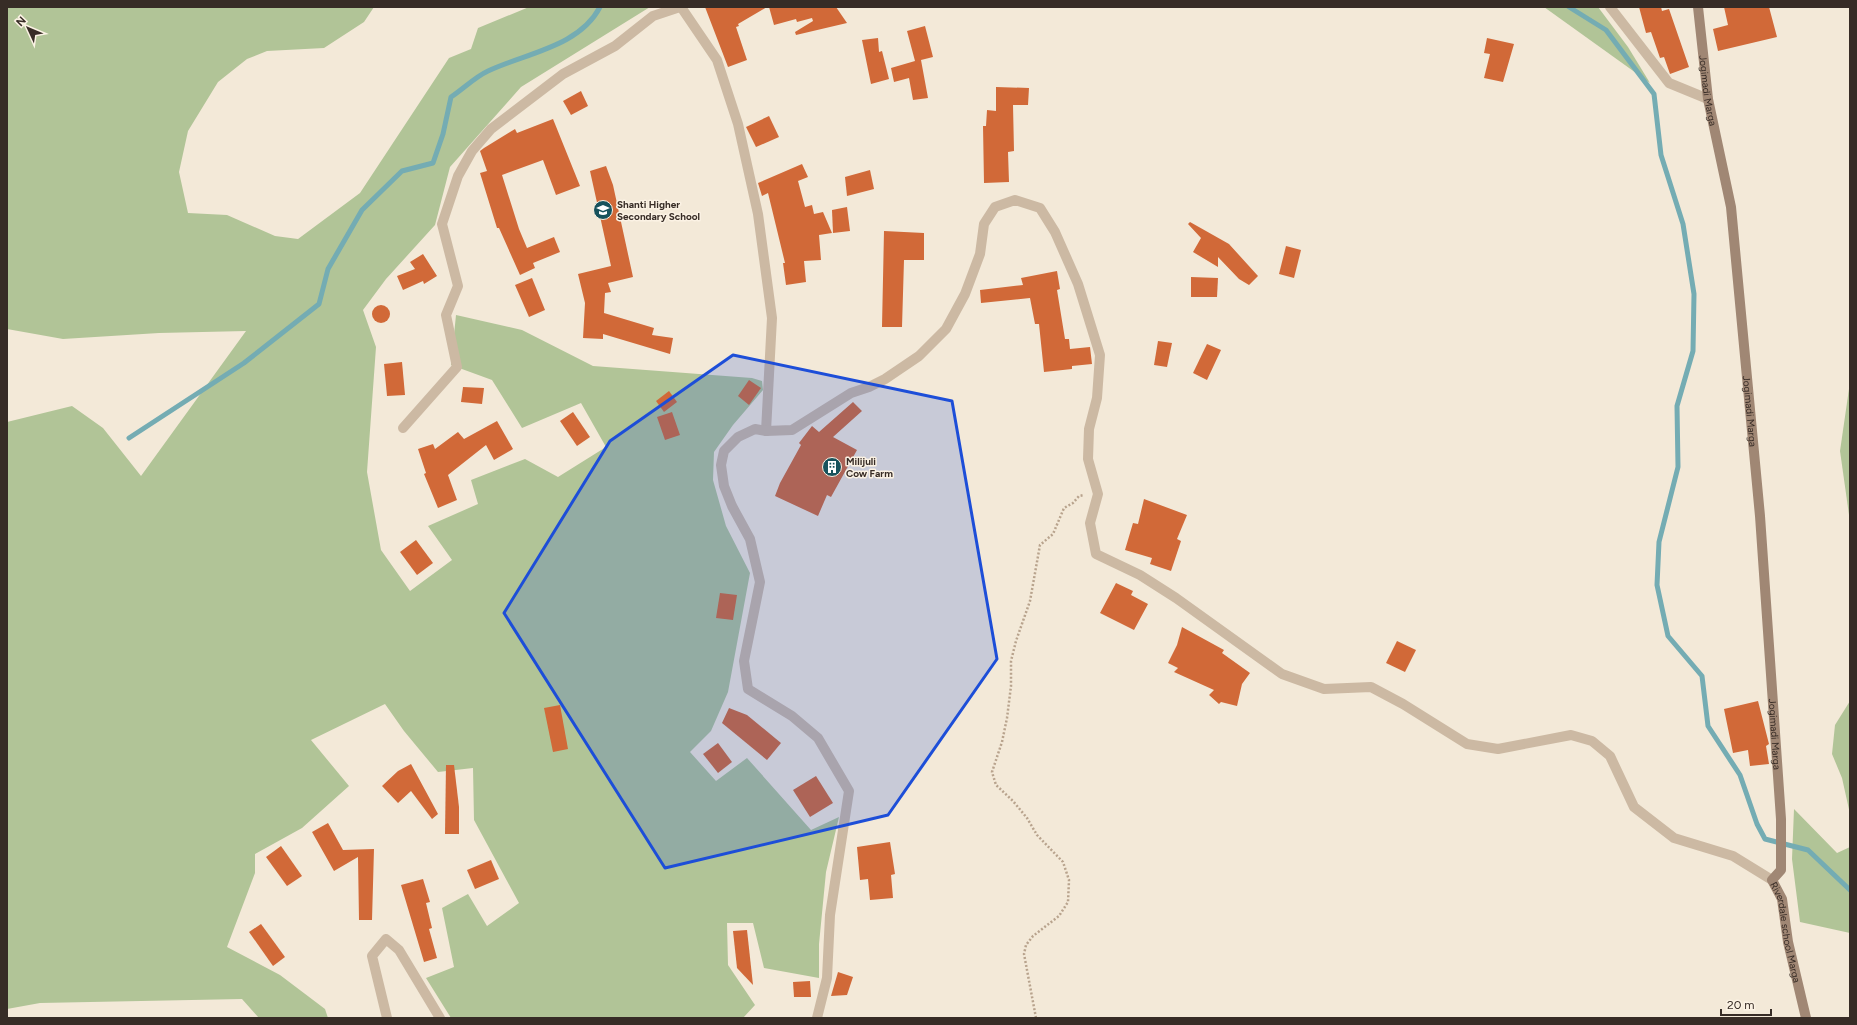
<svg xmlns="http://www.w3.org/2000/svg" width="1857" height="1025" font-family="Figtree,sans-serif">
	<rect width="100%" height="100%" fill="#f3e9d8"/>
	<g fill="#b1c497">
		<polygon points="7,7 374,7 364,22 324,48 267,51 247,59 218,82 188,131 179,172 188,213 227,215 275,236 298,239 360,193 449,58 471,49 478,28 529,7 650,7 521,87 450,167 435,225 386,279 363,310 376,347 367,472 381,550 410,591 452,560 428,526 478,504 471,480 525,459 558,477 606,447 581,403 522,428 492,380 451,365 456,315 522,330 593,366 752,378 762,381 763,390 733,425 714,452 713,480 726,526 750,573 728,692 711,731 690,752 716,781 747,758 811,830 839,817 826,872 819,944 819,978 764,968 753,923 727,923 728,965 755,1005 743,1018 451,1018 426,978 454,967 442,908 468,894 487,926 519,903 474,820 473,768 438,772 404,731 385,704 311,740 349,786 302,828 255,854 255,873 227,947 280,975 325,1009 328,1018 259,1018 242,999 40,1003 7,1009 7,422 72,406 103,428 141,476 246,331 159,333 63,339 7,329"/>
		<polygon points="1544,7 1598,7 1628,47 1650,83"/>
		<polygon points="1850,382 1850,522 1840,451"/>
		<polygon points="1850,701 1850,814 1842,778 1832,754 1835,725"/>
		<polygon points="1794,809 1837,853 1850,847 1850,933 1800,922 1792,859"/>
	</g>
	<g fill="none" stroke-linecap="round" stroke-linejoin="round">
		<g stroke="#74acb3" stroke-width="5">
			<polyline points="1569,7 1606,30 1654,94 1661,155 1683,224 1694,294 1693,351 1677,406 1678,467 1659,542 1657,585 1668,636 1702,676 1708,726 1740,775 1757,824 1765,839 1808,850 1850,890"/>
			<path d="M129 438 244 363 319 304 328 269 362 210 402 171 433 163 443 134 451 97C463 89 475 77 488 71 526 53 579 47 600 7"/>
		</g>
	</g>
	<g fill="#d16938">
		<polygon points="705,7 767,7 738,24 739,26 736,27 747,60 728,67"/>
		<polygon points="769,7 836,7 847,23 796,35 795,32 813,21 812,18 797,22 796,19 774,25"/>
		<polygon points="1639,7 1661,7 1662,11 1669,9 1689,67 1670,74 1664,57 1660,58 1651,32 1646,33"/>
		<polygon points="1724,7 1769,7 1777,37 1718,51 1713,29 1728,25"/>
		<polygon points="925,26 933,57 921,60 928,98 913,100 909,78 894,82 891,68 915,61 907,31"/>
		<polygon points="878,38 879,52 882,51 889,79 871,84 862,40"/>
		<polygon points="1487,38 1514,44 1503,82 1484,78 1490,54 1484,53"/>
		<polygon points="996,87 1029,88 1028,105 1013,105 1014,151 1008,152 1009,182 984,183 983,126 986,126 987,110 996,111"/>
		<polygon points="581,91 588,106 571,115 563,101"/>
		<polygon points="769,116 779,137 756,147 746,127"/>
		<polygon points="553,119 580,186 556,195 543,160 502,175 519,229 527,248 554,237 560,252 533,263 535,268 520,275 499,228 497,228 480,173 487,171 480,151 484,148 515,129 517,133"/>
		<polygon points="802,164 808,177 798,181 805,207 812,205 814,214 823,212 832,233 819,235 821,260 804,261 806,282 786,285 783,263 785,263 768,193 762,196 758,183"/>
		<polygon points="606,166 613,185 633,277 608,283 611,292 605,293 604,313 654,328 652,335 673,338 670,354 603,334 603,339 583,338 585,303 578,274 611,266 590,171"/>
		<polygon points="870,170 874,189 847,196 845,177"/>
		<polygon points="847,207 850,231 833,233 832,210"/>
		<polygon points="1190,222 1229,244 1258,276 1249,285 1239,279 1218,257 1218,267 1193,252 1201,238 1188,224"/>
		<polygon points="884,231 924,233 924,260 904,260 902,327 882,327"/>
		<polygon points="1286,246 1301,250 1294,278 1279,274"/>
		<polygon points="423,254 437,276 424,284 423,281 403,290 397,276 415,269 410,262"/>
		<polygon points="1057,271 1060,289 1057,290 1065,339 1069,339 1070,349 1090,347 1092,364 1072,366 1072,369 1044,372 1039,324 1035,324 1030,298 981,303 980,290 1023,285 1021,278"/>
		<polygon points="1191,277 1218,278 1217,297 1191,297"/>
		<polygon points="532,278 545,310 529,317 515,285"/>
		<circle cx="381" cy="314" r="9"/>
		<polygon points="1158,341 1172,343 1167,367 1154,365"/>
		<polygon points="1207,344 1221,350 1207,380 1193,373"/>
		<polygon points="402,362 405,395 387,396 384,364"/>
		<polygon points="749,380 761,388 749,405 738,396"/>
		<polygon points="463,387 484,388 482,404 461,402"/>
		<polygon points="669,391 677,402 664,412 656,401"/>
		<polygon points="853,402 862,411 833,437 857,450 831,497 827,495 818,516 775,496 780,483 801,445 799,443 812,426 819,432"/>
		<polygon points="573,412 590,437 577,446 560,421"/>
		<polygon points="672,412 680,435 665,440 657,417"/>
		<polygon points="497,421 513,449 494,460 486,445 448,475 457,500 438,508 424,474 426,473 418,449 433,444 435,449 458,432 464,439"/>
		<polygon points="1144,499 1187,515 1177,539 1181,541 1171,571 1150,564 1152,558 1125,550 1133,523 1138,524"/>
		<polygon points="416,540 433,563 417,575 400,552"/>
		<polygon points="1116,583 1133,591 1131,595 1148,604 1134,630 1100,613"/>
		<polygon points="720,593 737,595 733,620 716,618"/>
		<polygon points="1182,627 1224,650 1222,653 1250,673 1242,684 1237,706 1221,702 1219,704 1209,695 1214,690 1174,672 1178,668 1168,663 1177,645"/>
		<polygon points="1397,641 1416,650 1405,672 1386,663"/>
		<polygon points="1758,701 1769,744 1766,746 1769,764 1750,766 1748,750 1733,753 1724,709"/>
		<polygon points="560,705 568,749 553,752 544,708"/>
		<polygon points="729,708 747,715 781,743 767,760 722,723"/>
		<polygon points="718,743 732,762 718,773 703,754"/>
		<polygon points="411,764 438,814 432,819 411,791 398,803 382,786 398,771"/>
		<polygon points="446,765 454,765 459,807 459,834 445,834"/>
		<polygon points="816,776 833,803 810,817 793,790"/>
		<polygon points="328,823 343,850 374,849 372,920 359,920 358,857 334,871 312,832"/>
		<polygon points="890,842 895,874 891,875 893,898 870,900 868,879 860,880 857,847"/>
		<polygon points="281,846 302,876 287,886 266,857"/>
		<polygon points="491,860 499,879 475,889 467,870"/>
		<polygon points="423,879 430,902 426,903 432,928 429,929 437,958 424,962 401,885"/>
		<polygon points="261,924 285,957 273,966 249,932"/>
		<polygon points="747,930 753,985 737,968 733,931"/>
		<polygon points="838,972 853,977 847,995 831,996"/>
		<polygon points="810,981 811,997 794,997 793,982"/>
	</g>
	<g fill="none" stroke-linecap="round" stroke-linejoin="round">
		<polyline stroke="#b8a38d" stroke-width="2.5" stroke-dasharray="2 2" stroke-linecap="butt" points="1036,1018 1024,954 1026,945 1033,936 1059,916 1068,902 1069,880 1063,862 1037,835 1027,818 1013,801 996,785 992,772 1002,742 1007,718 1011,686 1011,661 1016,641 1030,601 1040,545 1053,534 1064,508 1073,503 1079,496 1084,495"/>
		<g stroke="#ccb9a3" stroke-width="10">
			<polyline points="681,7 717,60 738,124 758,214 772,318 766,431"/>
			<polyline points="1610,7 1669,83 1708,99"/>
			<polyline points="403,428 457,367 446,315 458,286 442,224 458,176 472,151 491,129 563,74 615,46 653,16 680,7"/>
			<polyline points="387,1018 372,956 386,939 399,950 440,1018"/>
			<polyline points="817,1018 827,978 830,915 849,791 818,738 792,716 748,689 744,661 760,582 750,539 732,506 724,486 721,465 724,451 738,437 755,429 766,431 792,430 851,393 869,387 885,379 919,356 946,329 965,294 980,254 984,224 995,207 1015,200 1040,208 1055,232 1078,284 1100,355 1097,398 1089,429 1088,459 1098,494 1090,523 1096,554 1140,575 1176,598 1282,674 1324,689 1371,687 1403,704 1467,744 1498,749 1571,735 1592,741 1610,756 1634,807 1674,838 1733,856 1772,880"/>
		</g>
		<path stroke="#a08774" stroke-width="10" id="s1" d="M1698 7 1708 99 1731 207 1760 516 1781 819V870L1772 880 1782 899 1788 942 1806 1018"/>
	</g>
	<path fill="#1d4ed8" fill-opacity="0.2" stroke="#1d4ed8" stroke-width="3" stroke-linejoin="round" d="M733 355 952 401 997 659 888 815 665 868 504 613 610 441Z"/>
	<defs>
		<symbol id="school-disc" viewBox="-11 -11 22 22"><circle r="9.5" fill="#17525c" stroke="#fbf2e4"/><path d="M0-5L7-2L0 1L-7-2ZM-4 1L0 2.5L4 1V4Q0 6-4 4Z" fill="#fff"/></symbol>
		<symbol id="building-disc" viewBox="-11 -11 22 22"><circle r="9.5" fill="#17525c" stroke="#fbf2e4"/><path d="M-4-6H4V6H1V3H-1V6H-4ZM-2.5-4.3h1.7v1.8h-1.7ZM.8-4.3h1.7v1.8H.8ZM-2.5-1h1.7V.8h-1.7ZM.8-1h1.7V.8H.8Z" fill="#fff"/></symbol>
	</defs>
	<g fill-rule="evenodd">
		<use href="#school-disc" x="592" y="199" width="22" height="22"/>
		<use href="#building-disc" x="821" y="456" width="22" height="22"/>
	</g>
	<g text-anchor="middle" stroke-width="3" stroke-linejoin="round" paint-order="stroke">
		<g font-size="10" fill="#372c26" stroke="#fbf2e4">
			<text dy="4" stroke="none"><textPath href="#s1" startOffset="84">Jogimadi Marga</textPath></text>
			<text dy="4" stroke="none"><textPath href="#s1" startOffset="408">Jogimadi Marga</textPath></text>
			<text dy="4" stroke="none"><textPath href="#s1" startOffset="732">Jogimadi Marga</textPath></text>
			<text dy="4" stroke="none"><textPath href="#s1" startOffset="936">Riverdale school Marga</textPath></text>
		</g>
		<g font-size="10" font-weight="bold" fill="#372c26" stroke="#fbf2e4" text-anchor="start">
			<text x="617" y="208">Shanti Higher<tspan x="617" dy="12">Secondary School</tspan></text>
			<text x="846" y="465">Milijuli<tspan x="846" dy="12">Cow Farm</tspan></text>
		</g>
	</g>
	<rect width="1857" height="1025" fill="none" stroke="#372c26" stroke-width="16"/>
	<g transform="translate(28 28) rotate(314)" stroke="#fbf2e4" stroke-width="3" paint-order="stroke">
	<path d="M0-3L7 15L0 10L-7 15Z" fill="#372c26"/>
	<text y="-6" font-size="11" font-weight="bold" text-anchor="middle" fill="#372c26">N</text>
	</g>
	<path d="M1721 1009v6h50v-6" fill="none" stroke="#372c26" stroke-width="2"/>
	<text x="1727" y="1009" font-size="12" fill="#372c26" stroke="#fbf2e4" stroke-width="3" paint-order="stroke">20 m</text>
</svg>
